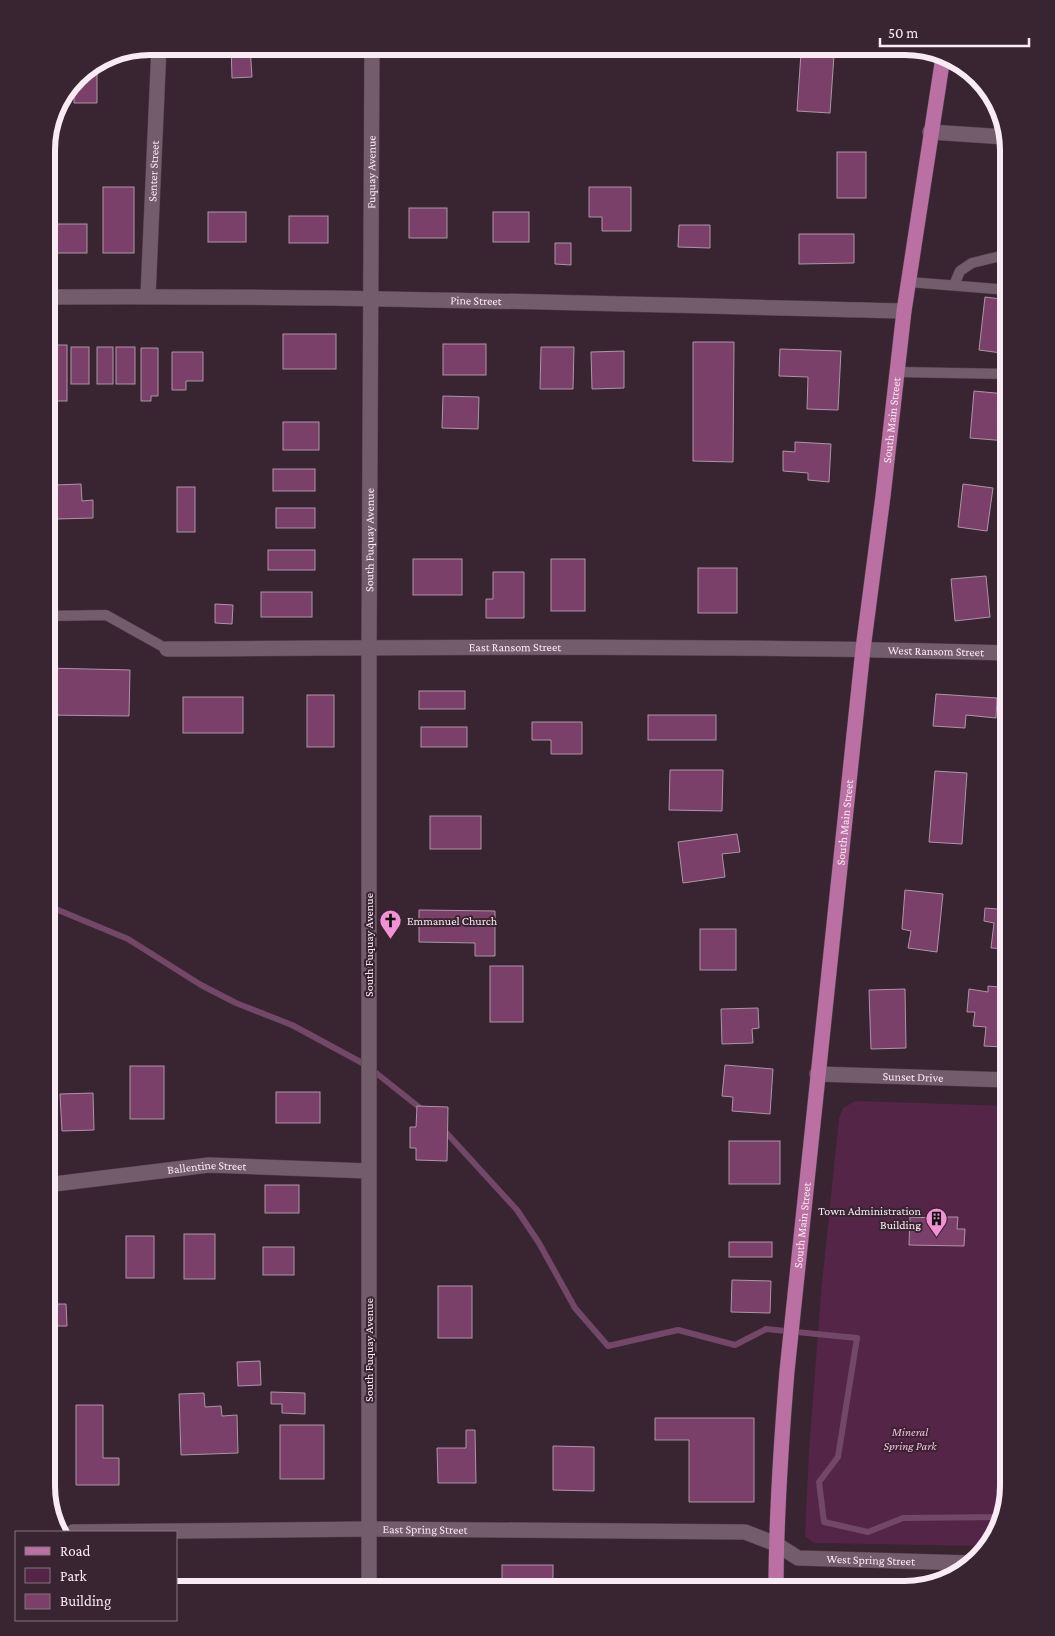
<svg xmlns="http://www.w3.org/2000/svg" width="1055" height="1636" font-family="'Crimson Pro',serif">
	<rect width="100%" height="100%" fill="#382531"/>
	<polygon fill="#552548" points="855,1101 1009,1106 1009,1487 992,1544 989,1546 814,1543 805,1536 809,1452 821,1293 839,1119 843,1108"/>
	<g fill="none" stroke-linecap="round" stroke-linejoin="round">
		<g stroke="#724767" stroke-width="6">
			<polyline points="46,905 128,939 201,985 236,1003 292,1025 366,1065 424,1111"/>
			<polyline points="442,1128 517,1210 539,1243 575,1308 608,1346 678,1330 735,1345 766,1329 857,1338 838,1457 819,1482 824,1522 868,1532 903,1518 1000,1517"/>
		</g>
	</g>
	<g fill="#7b4069" stroke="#ad95a4">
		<polygon points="231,46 250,46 252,77 232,78"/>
		<rect x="487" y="46" width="32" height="10"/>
		<polygon points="801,53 834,55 830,113 797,111"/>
		<polygon points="94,65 97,65 97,103 74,103 74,80 77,76"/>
		<rect x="837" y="152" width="29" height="46"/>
		<rect x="103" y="187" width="31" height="66"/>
		<polygon points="589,187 631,187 631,231 602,231 602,217 589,217"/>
		<rect x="409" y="208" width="38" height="30"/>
		<rect x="208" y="212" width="38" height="30"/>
		<rect x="493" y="212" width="36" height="30"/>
		<rect x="289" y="216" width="39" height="27"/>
		<rect x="55" y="224" width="32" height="29"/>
		<polygon points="679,225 710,225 710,248 678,247"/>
		<polygon points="799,234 854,234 854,263 799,264"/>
		<polygon points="555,243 571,243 571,265 555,264"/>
		<polygon points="985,297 1009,300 1009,354 979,350"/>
		<rect x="283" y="334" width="53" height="35"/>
		<polygon points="693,342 734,342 733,462 693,461"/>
		<rect x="443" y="344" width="43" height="31"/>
		<rect x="48" y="345" width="19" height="56"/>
		<rect x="71" y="347" width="18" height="37"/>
		<rect x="97" y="347" width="16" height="37"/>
		<rect x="116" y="347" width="19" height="37"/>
		<polygon points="541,347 574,347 573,389 540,389"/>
		<polygon points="141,348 158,348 158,396 151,396 151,401 141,401"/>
		<polygon points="780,349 841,351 838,410 807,409 808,377 779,376"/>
		<polygon points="624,351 624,388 592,389 591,352"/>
		<polygon points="172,352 203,352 203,381 186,381 186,390 172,390"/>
		<polygon points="974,391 1006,394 1003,422 1008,422 1007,441 970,438"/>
		<polygon points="443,396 479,397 478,429 442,428"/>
		<rect x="283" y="422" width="36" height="28"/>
		<polygon points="795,442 831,444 829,482 808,480 808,473 783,471 783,451 795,452"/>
		<rect x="273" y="469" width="42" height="22"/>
		<polygon points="81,484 82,501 93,500 93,518 57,519 56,485"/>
		<polygon points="963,484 993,488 987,531 958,527"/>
		<rect x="177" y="487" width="18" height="45"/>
		<rect x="276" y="508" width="39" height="20"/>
		<rect x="268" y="550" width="47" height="20"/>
		<rect x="413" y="559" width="49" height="36"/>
		<rect x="551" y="559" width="34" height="52"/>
		<rect x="698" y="568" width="39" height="45"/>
		<polygon points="493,572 524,572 524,618 486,618 486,599 493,599"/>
		<polygon points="986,576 990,617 955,621 951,579"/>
		<rect x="261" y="592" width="51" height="25"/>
		<polygon points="215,604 233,605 232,624 215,623"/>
		<polygon points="46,668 130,670 129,716 46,715"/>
		<rect x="419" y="691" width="46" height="18"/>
		<polygon points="936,694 997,698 996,718 966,715 965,728 933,726"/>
		<rect x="307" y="695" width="27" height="52"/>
		<rect x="183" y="697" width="60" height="36"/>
		<rect x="648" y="715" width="68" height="25"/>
		<polygon points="532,722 582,722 582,754 551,754 551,740 532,740"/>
		<rect x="421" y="727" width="46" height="20"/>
		<polygon points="670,770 723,770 722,811 669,810"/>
		<polygon points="935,771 967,773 962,844 929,842"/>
		<rect x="430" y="816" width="51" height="33"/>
		<polygon points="737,834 740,852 722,854 725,877 683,883 678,842"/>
		<polygon points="905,890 943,894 937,952 908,948 911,931 902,929"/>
		<polygon points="985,908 1009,910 1009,949 991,948 994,923 984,921"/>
		<polygon points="419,910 495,911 495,956 475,956 475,943 419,942"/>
		<rect x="700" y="929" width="36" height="41"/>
		<rect x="490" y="966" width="33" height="56"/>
		<polygon points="988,986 1009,988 1009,1040 1003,1040 1003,1047 984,1046 986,1027 973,1026 975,1012 967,1012 969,989 988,992"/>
		<polygon points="905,989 906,1048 871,1049 869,990"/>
		<polygon points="758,1008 759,1028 752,1029 753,1043 722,1044 721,1009"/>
		<polygon points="725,1065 773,1069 770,1114 732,1111 733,1097 722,1096"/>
		<rect x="130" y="1066" width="34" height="53"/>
		<rect x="276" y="1092" width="44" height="31"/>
		<polygon points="93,1093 94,1130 62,1131 60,1094"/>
		<polygon points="417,1106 448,1107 447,1161 416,1160 416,1148 410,1148 410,1127 416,1127"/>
		<rect x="729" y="1141" width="51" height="43"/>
		<rect x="265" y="1185" width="34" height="28"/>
		<polygon points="935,1213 946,1213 946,1217 958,1217 957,1229 965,1229 964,1246 909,1245 910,1217 935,1218"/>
		<rect x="184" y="1234" width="31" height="45"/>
		<rect x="126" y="1236" width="28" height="42"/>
		<rect x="729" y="1242" width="43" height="15"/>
		<rect x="263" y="1247" width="31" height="28"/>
		<polygon points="732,1280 771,1281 770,1313 731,1312"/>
		<rect x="438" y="1286" width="34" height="52"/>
		<polygon points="46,1304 66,1304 67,1326 46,1326"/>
		<polygon points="260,1361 261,1385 238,1386 237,1362"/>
		<polygon points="271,1392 305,1393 305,1414 282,1413 282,1404 271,1404"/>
		<polygon points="204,1393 205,1407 221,1406 222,1416 237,1415 238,1453 181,1455 179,1394"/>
		<polygon points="76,1405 103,1405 103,1458 119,1458 119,1485 76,1485"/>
		<polygon points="655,1418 754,1418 754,1502 689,1502 689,1440 655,1440"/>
		<rect x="280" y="1425" width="44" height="54"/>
		<polygon points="466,1430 475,1430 476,1483 438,1483 437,1448 466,1448"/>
		<polygon points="553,1446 594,1447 594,1491 553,1490"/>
		<rect x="502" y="1565" width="51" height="25"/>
		<rect x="425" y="1580" width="44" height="10"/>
	</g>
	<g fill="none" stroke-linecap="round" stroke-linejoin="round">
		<defs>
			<g id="lane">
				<polyline points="909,282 1009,290"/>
				<polyline points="954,285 960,271 972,263 1009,254"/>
				<polyline points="897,372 1009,374"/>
				<polyline points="46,616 106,615 167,649"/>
			</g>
			<g id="street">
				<polyline points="930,132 1006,137"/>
				<path id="s1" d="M148 296 159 46"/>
				<path id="s2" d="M46 297C332 295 618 304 904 311"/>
				<path id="s3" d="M167 649C448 647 728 645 1009 653"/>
				<path id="s4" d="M817 1074 1009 1080"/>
				<path id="s5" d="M46 1185 209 1165 369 1171"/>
				<path id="s6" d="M73 1532 369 1529 745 1532 776 1544 798 1558 970 1563"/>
				<path id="s7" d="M369 1590V648L372 46"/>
			</g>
			<g id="primary">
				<path id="s8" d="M776 1590C776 1516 781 1444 787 1371L863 649 883 496 904 311 943 57"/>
			</g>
		</defs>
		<use href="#lane" stroke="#53424d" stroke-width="11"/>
		<use href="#street" stroke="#53424d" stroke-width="16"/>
		<use href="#primary" stroke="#53424d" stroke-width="16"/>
		<use href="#lane" stroke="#735c6b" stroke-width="10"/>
		<use href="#street" stroke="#735c6b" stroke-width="15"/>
		<use href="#primary" stroke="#bb70a4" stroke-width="15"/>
	</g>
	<defs>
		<symbol id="church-pin" viewBox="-11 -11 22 30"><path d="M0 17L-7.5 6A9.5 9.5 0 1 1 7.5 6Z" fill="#f391d5" stroke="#382531"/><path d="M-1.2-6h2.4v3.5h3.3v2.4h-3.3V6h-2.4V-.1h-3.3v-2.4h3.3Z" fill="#111"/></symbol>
		<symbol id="building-pin" viewBox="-11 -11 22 30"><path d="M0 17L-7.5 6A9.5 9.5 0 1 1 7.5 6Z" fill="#f391d5" stroke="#382531"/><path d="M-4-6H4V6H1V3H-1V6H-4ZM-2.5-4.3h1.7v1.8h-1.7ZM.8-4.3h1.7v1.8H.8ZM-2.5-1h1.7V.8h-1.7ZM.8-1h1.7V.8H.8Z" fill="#111"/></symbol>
	</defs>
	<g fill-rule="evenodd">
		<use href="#church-pin" x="378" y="908" width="25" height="34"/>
		<use href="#building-pin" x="924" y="1206" width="25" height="34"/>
	</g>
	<g text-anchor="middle" stroke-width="4" stroke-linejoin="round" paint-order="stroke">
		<g font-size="12" fill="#f8ebf3" stroke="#382531">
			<text dy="4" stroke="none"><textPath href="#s1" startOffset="125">Senter Street</textPath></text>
			<text dy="4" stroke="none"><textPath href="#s7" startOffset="1418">Fuquay Avenue</textPath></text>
			<text dy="4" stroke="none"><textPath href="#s2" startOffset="430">Pine Street</textPath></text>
			<text dy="4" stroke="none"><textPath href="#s8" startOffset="1176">South Main Street</textPath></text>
			<text dy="4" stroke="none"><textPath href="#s7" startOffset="1050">South Fuquay Avenue</textPath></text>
			<text dy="4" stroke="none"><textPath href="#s3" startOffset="348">East Ransom Street</textPath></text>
			<text dy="4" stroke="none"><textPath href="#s3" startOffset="769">West Ransom Street</textPath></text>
			<text dy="4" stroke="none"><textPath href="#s8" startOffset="771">South Main Street</textPath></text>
			<text transform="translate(369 945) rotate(-90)" y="4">South Fuquay Avenue</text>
			<text dy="4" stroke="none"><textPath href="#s4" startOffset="96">Sunset Drive</textPath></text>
			<text dy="4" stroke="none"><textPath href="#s5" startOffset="162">Ballentine Street</textPath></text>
			<text dy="4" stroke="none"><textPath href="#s8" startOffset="366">South Main Street</textPath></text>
			<text transform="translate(369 1350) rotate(-90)" y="4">South Fuquay Avenue</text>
			<text dy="4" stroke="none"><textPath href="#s6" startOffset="352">East Spring Street</textPath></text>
			<text dy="4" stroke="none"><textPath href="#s6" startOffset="804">West Spring Street</textPath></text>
		</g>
		<g font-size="12" fill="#f8ebf3" stroke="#382531" text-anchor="start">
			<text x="407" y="925">Emmanuel Church</text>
			<text x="921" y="1215" text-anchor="end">Town Administration<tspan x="921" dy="14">Building</tspan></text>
		</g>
		<g font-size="12" font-style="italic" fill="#feb6e6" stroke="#382531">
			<text x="910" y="1436">Mineral<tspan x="910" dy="14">Spring Park</tspan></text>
		</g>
	</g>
	<path d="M0 0H1055V1636H0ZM150 55H905A95 95 0 0 1 1000 150V1486A95 95 0 0 1 905 1581H150A95 95 0 0 1 55 1486V150A95 95 0 0 1 150 55Z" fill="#382531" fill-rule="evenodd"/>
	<path fill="none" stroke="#f8ebf3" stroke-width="6" d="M150 55H905A95 95 0 0 1 1000 150V1486A95 95 0 0 1 905 1581H150A95 95 0 0 1 55 1486V150A95 95 0 0 1 150 55Z"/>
	<rect x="15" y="1531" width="162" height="90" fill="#382531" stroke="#85747f"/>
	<rect x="25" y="1547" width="25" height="8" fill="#bb70a4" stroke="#85747f"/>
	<text x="60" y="1556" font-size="15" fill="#f8ebf3">Road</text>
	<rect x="25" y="1568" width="25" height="15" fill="#552548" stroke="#85747f"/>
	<text x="60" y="1581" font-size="15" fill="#f8ebf3">Park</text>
	<rect x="25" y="1594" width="25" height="15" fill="#7b4069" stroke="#85747f"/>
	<text x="60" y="1606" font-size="15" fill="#f8ebf3">Building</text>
	<path d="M880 38v8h149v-8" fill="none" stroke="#f8ebf3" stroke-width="2.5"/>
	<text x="888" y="38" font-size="15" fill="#f8ebf3" stroke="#382531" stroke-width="4" paint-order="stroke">50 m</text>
</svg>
